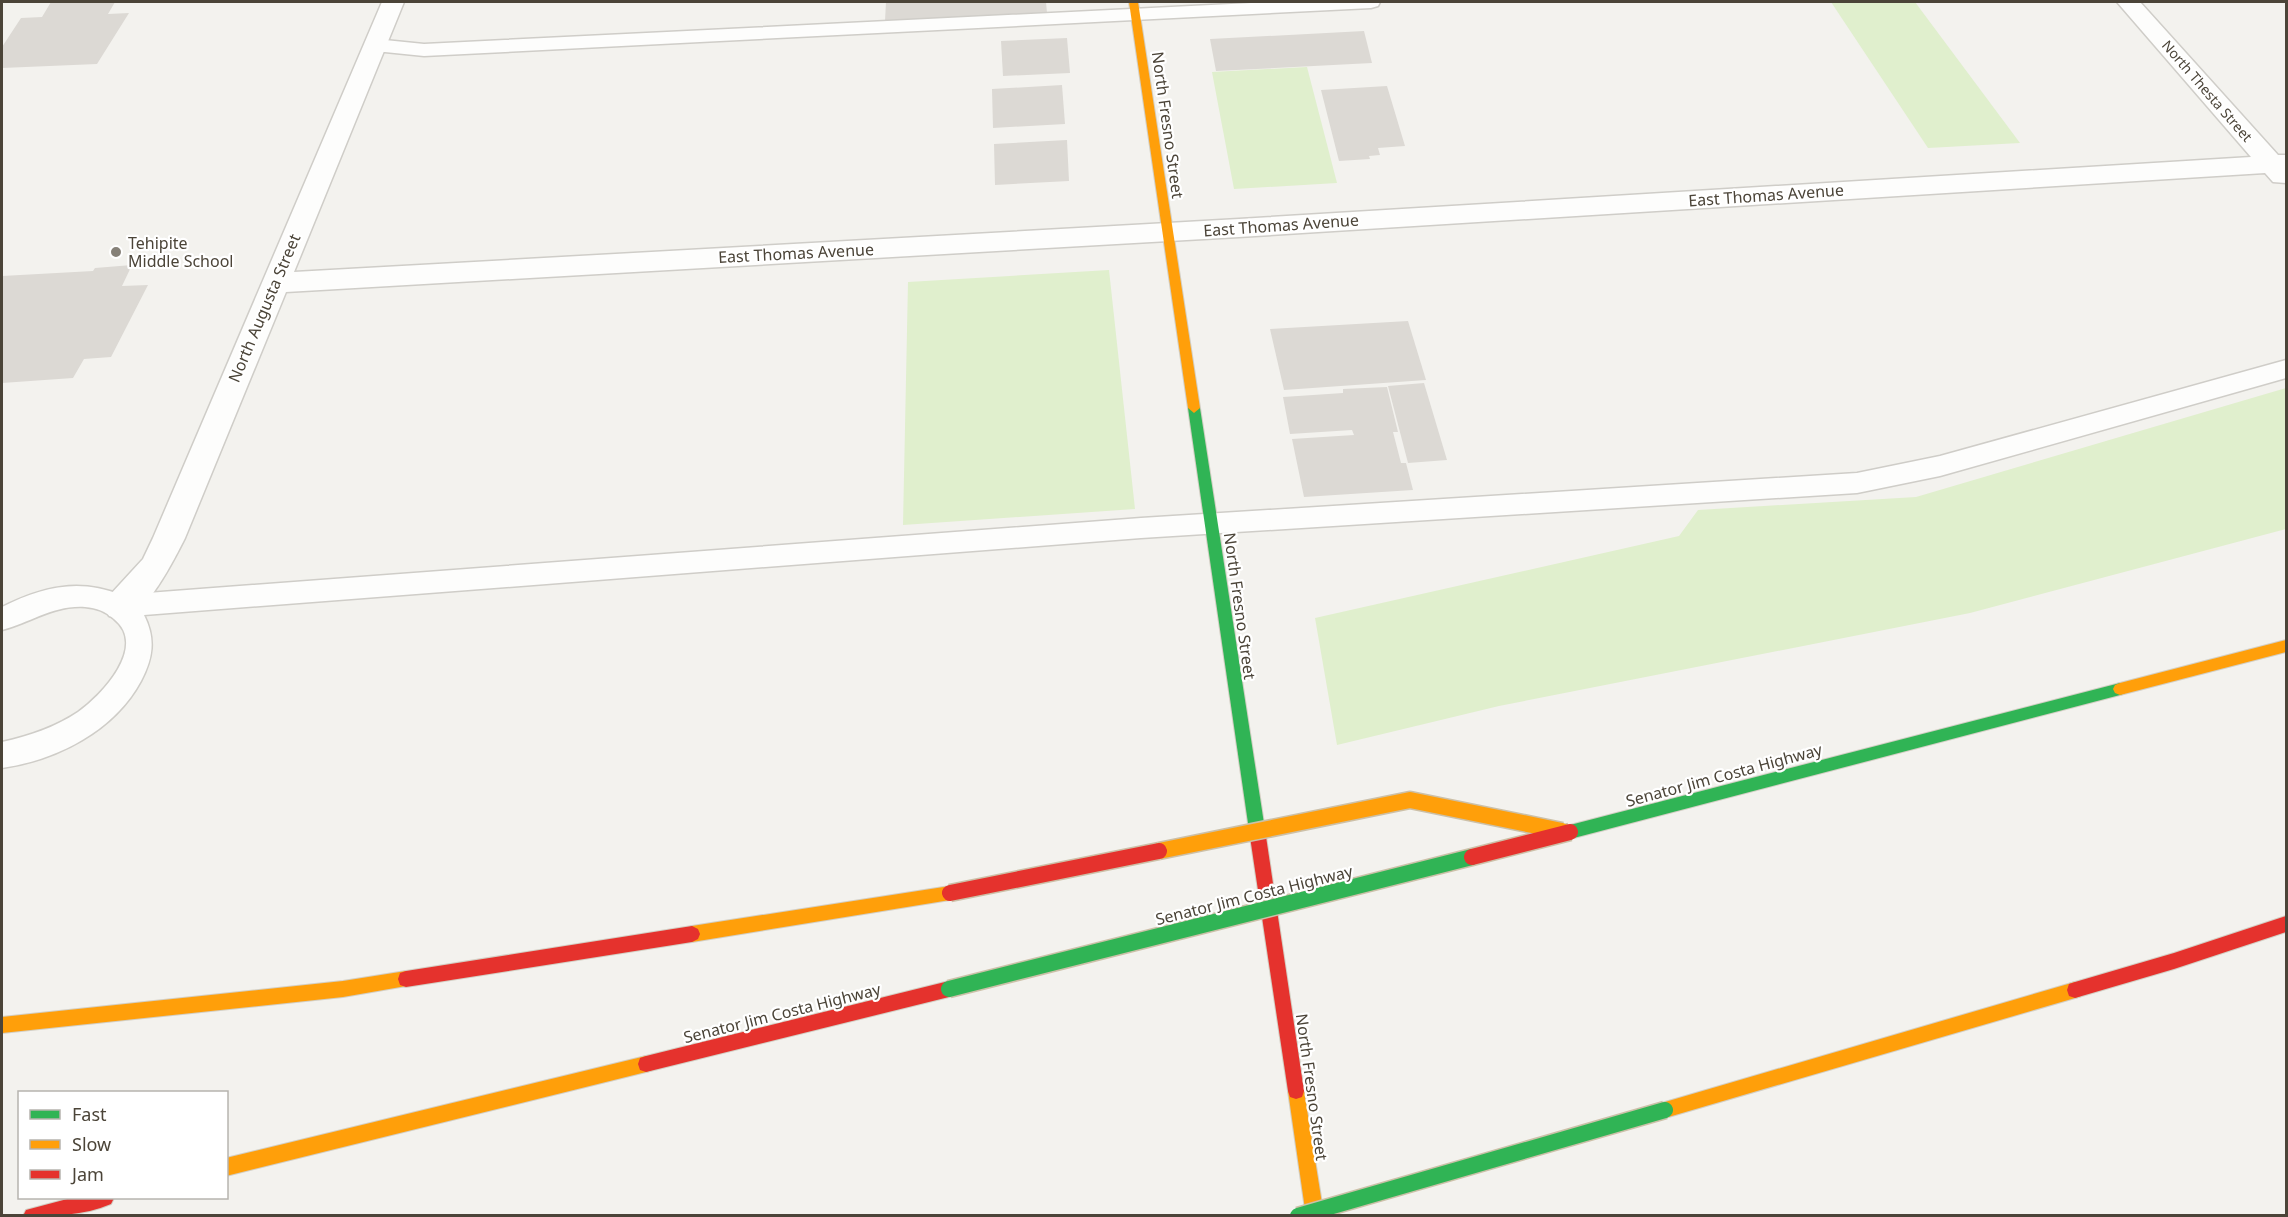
<svg xmlns="http://www.w3.org/2000/svg" width="2288" height="1217" font-family="'Noto Sans',sans-serif">
	<rect width="100%" height="100%" fill="#f3f2ee"/>
	<g fill="#e0efcd">
		<polygon points="1831,2 1915,2 2020,143 1928,148"/>
		<polygon points="1307,67 1337,183 1234,189 1212,72"/>
		<polygon points="1109,270 1135,509 903,525 908,282"/>
		<polygon points="2286,388 2286,529 1970,613 1499,706 1337,745 1315,618 1679,536 1698,510 1916,497"/>
	</g>
	<g fill="#dcd9d4">
		<polygon points="51,2 115,2 108,14 129,13 97,64 2,68 2,47 21,18 42,17"/>
		<polygon points="886,2 1046,2 1047,13 885,21"/>
		<polygon points="1364,31 1372,63 1216,71 1210,39"/>
		<polygon points="1067,38 1070,73 1003,76 1001,41"/>
		<polygon points="1062,85 1065,124 993,128 992,89"/>
		<polygon points="1387,86 1405,146 1378,148 1380,155 1369,156 1370,159 1339,161 1321,90"/>
		<polygon points="1067,140 1069,181 995,185 994,144"/>
		<polygon points="132,265 122,286 148,285 111,357 84,359 73,378 2,383 2,276 93,271 95,268"/>
		<polygon points="1408,321 1426,380 1284,390 1270,329"/>
		<polygon points="1424,383 1447,460 1408,463 1388,386"/>
		<polygon points="1387,387 1398,432 1393,432 1401,463 1406,463 1413,490 1304,497 1292,439 1354,435 1352,430 1290,434 1283,397 1343,393 1343,389"/>
	</g>
	<g fill="none" stroke-linecap="round" stroke-linejoin="round">
		<defs>
			<g id="lane">
				<polygon points="1271,2 1380,2 1378,6 1371,8 424,56 375,51 368,49 365,45 368,41 375,39 424,44"/>
				<path d="M2286 360V378L1940 476 1857 493 1141 538 144 615C156 639 153 658 141 681 114 731 57 760 2 768V742C29 736 54 728 78 712 102 695 148 646 114 619 105 611 97 608 85 607 53 605 30 623 2 630V607C42 587 79 578 121 595L1141 518 1857 473 1940 456Z"/>
			</g>
			<path id="street" d="M382 2H404L294 272 1239 219 2251 157 2117 2H2140L2278 155H2286V183L2273 182 2265 173 1239 237 286 292 185 538C175 558 146 616 123 619 119 620 114 617 109 616L105 606 109 596 143 559 153 538Z"/>
			<g id="fast">
				<polygon points="1194,403 1200,408 1265,830 1262,835 1257,837 1252,835 1249,830 1188,408"/>
				<polygon points="2120,683 2125,685 2127,689 2125,693 2120,695 1570,839 1565,837 1562,832 1565,827 1570,825"/>
			</g>
			<g id="slow">
				<polygon points="1129,2 1138,2 1200,408 1194,413 1188,408"/>
				<polygon points="2286,640 2286,652 2120,695 2115,693 2113,689 2115,685 2120,683"/>
				<polygon points="950,886 955,888 958,893 955,898 950,900 692,942 686,939 684,934 686,929 692,926"/>
				<polygon points="406,971 412,973 414,979 412,985 343,997 2,1033 2,1017 343,981"/>
				<polygon points="2075,982 2081,984 2083,990 2081,996 2075,998 1665,1118 1659,1116 1657,1110 1659,1104 1665,1102"/>
				<polygon points="646,1056 652,1058 654,1064 652,1070 646,1072 226,1176 226,1158"/>
				<polygon points="1296,1083 1302,1085 1304,1091 1324,1216 1306,1216 1288,1091 1290,1085"/>
			</g>
			<g id="jam">
				<polygon points="1257,823 1262,825 1265,830 1304,1091 1302,1097 1296,1099 1290,1097 1288,1091 1249,830 1252,825"/>
				<polygon points="2286,916 2286,932 2174,969 2075,998 2069,996 2067,990 2069,984 2075,982 2174,953"/>
				<polygon points="692,926 698,929 700,934 698,939 692,942 406,987 400,985 398,979 400,973 406,971"/>
				<polygon points="949,981 955,983 957,989 955,995 949,997 646,1072 640,1070 638,1064 640,1058 646,1056"/>
				<path d="M71 1198H114L111 1204C83 1216 54 1216 23 1216L26 1210Z"/>
			</g>
		</defs>
		<use href="#lane" stroke="#cfcdc8" stroke-width="3"/>
		<use href="#street" stroke="#cfcdc8" stroke-width="3"/>
		<use href="#fast" stroke="#d3cfc4" stroke-width="2"/>
		<use href="#slow" stroke="#d3cfc4" stroke-width="2"/>
		<use href="#jam" stroke="#d3cfc4" stroke-width="2"/>
		<use href="#lane" fill="#fdfdfc" fill-rule="evenodd"/>
		<use href="#street" fill="#fdfdfc" fill-rule="evenodd"/>
		<use href="#fast" fill="#30b455" fill-rule="evenodd"/>
		<use href="#slow" fill="#ff9f0a" fill-rule="evenodd"/>
		<use href="#jam" fill="#e5322d" fill-rule="evenodd"/>
		<defs>
			<g id="fast-bridge">
				<polyline points="949,989 1472,857"/>
				<polyline points="1298,1216 1665,1110"/>
			</g>
			<polyline id="slow-bridge" points="1159,851 1410,800 1562,831"/>
			<g id="jam-bridge">
				<polyline points="1472,857 1570,832"/>
				<polyline points="950,893 1159,851"/>
			</g>
		</defs>
		<use href="#fast-bridge" stroke="#ccc0a8" stroke-width="19" stroke-linecap="butt"/>
		<use href="#slow-bridge" stroke="#ccc0a8" stroke-width="19" stroke-linecap="butt"/>
		<use href="#jam-bridge" stroke="#ccc0a8" stroke-width="19" stroke-linecap="butt"/>
		<use href="#fast-bridge" stroke="#30b455" stroke-width="16"/>
		<use href="#slow-bridge" stroke="#ff9f0a" stroke-width="16"/>
		<use href="#jam-bridge" stroke="#e5322d" stroke-width="16"/>
	</g>
	<circle fill="#868178" stroke="#fff" stroke-width="2" cx="116" cy="252" r="6"/>
	<g text-anchor="middle" stroke-width="4.5" stroke-linejoin="round" paint-order="stroke">
		<g font-size="14" fill="#4b4438" stroke="#fff">
			<text transform="translate(2207 91) rotate(49)" y="5">North Thesta Street</text>
		</g>
		<g font-size="16" fill="#4b4438" stroke="#fff">
			<text transform="translate(1168 125) rotate(82)" y="6">North Fresno Street</text>
			<text transform="translate(1766 195) rotate(-4)" y="6">East Thomas Avenue</text>
			<text transform="translate(1281 225) rotate(-4)" y="6">East Thomas Avenue</text>
			<text transform="translate(796 253) rotate(-3)" y="6">East Thomas Avenue</text>
			<text transform="translate(264 308) rotate(-67)" y="6">North Augusta Street</text>
			<text transform="translate(1240 606) rotate(82)" y="6">North Fresno Street</text>
			<text transform="translate(1724 775) rotate(-15)" y="6">Senator Jim Costa Highway</text>
			<text transform="translate(1254 895) rotate(-14)" y="6">Senator Jim Costa Highway</text>
			<text transform="translate(782 1013) rotate(-14)" y="6">Senator Jim Costa Highway</text>
			<text transform="translate(1312 1087) rotate(82)" y="6">North Fresno Street</text>
		</g>
		<g font-size="16" fill="#4b4438" stroke="#fff" text-anchor="start">
			<text x="128" y="249">Tehipite<tspan x="128" dy="18">Middle School</tspan></text>
		</g>
	</g>
	<rect width="2288" height="1217" fill="none" stroke="#4b4438" stroke-width="6"/>
	<rect x="18" y="1091" width="210" height="108" fill="#ffffff" stroke="#b7b4af" stroke-width="1.5"/>
	<rect x="30" y="1110" width="30" height="9" fill="#30b455" stroke="#b7b4af" stroke-width="1.5"/>
	<text x="72" y="1121" font-size="18" fill="#4b4438">Fast</text>
	<rect x="30" y="1140" width="30" height="9" fill="#ff9f0a" stroke="#b7b4af" stroke-width="1.5"/>
	<text x="72" y="1151" font-size="18" fill="#4b4438">Slow</text>
	<rect x="30" y="1170" width="30" height="9" fill="#e5322d" stroke="#b7b4af" stroke-width="1.5"/>
	<text x="72" y="1181" font-size="18" fill="#4b4438">Jam</text>
</svg>
